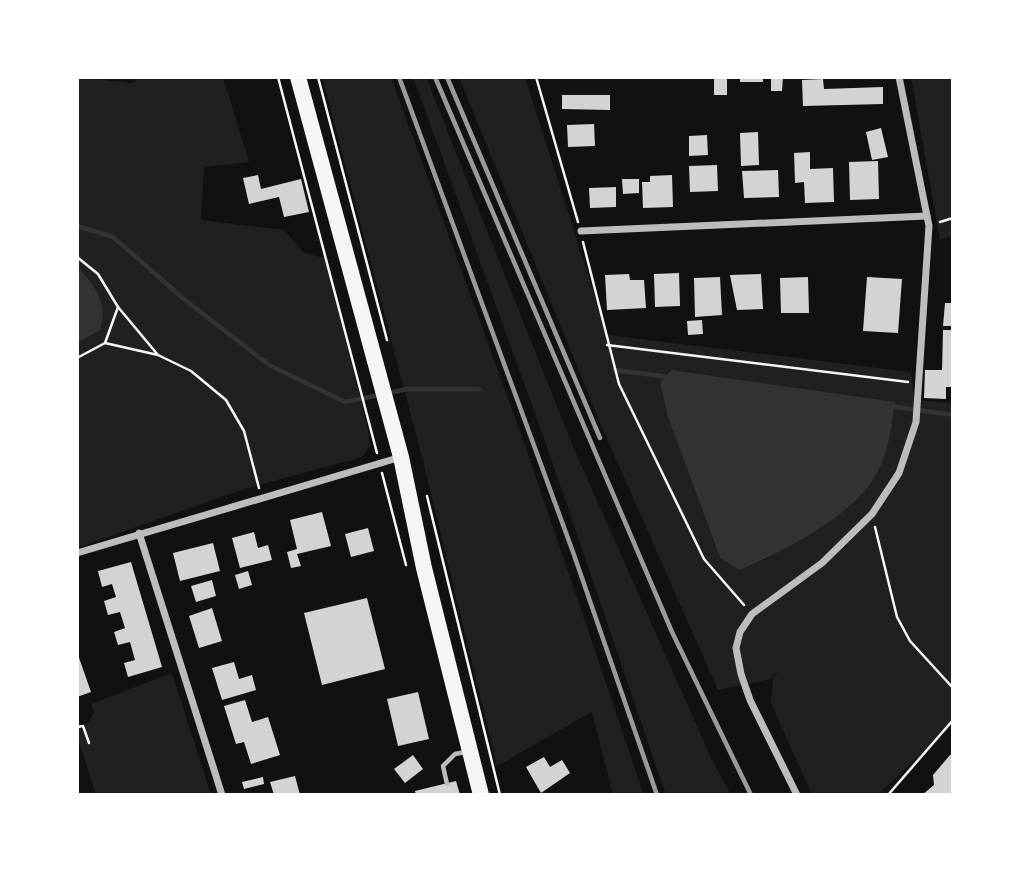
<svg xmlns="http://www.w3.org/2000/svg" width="1030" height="872" font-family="'Public Sans',sans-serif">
	<rect width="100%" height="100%" fill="#111"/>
	<g fill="#202020" fill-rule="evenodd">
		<polygon points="77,77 133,83 141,77 223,77 249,162 204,167 201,220 284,230 304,253 325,258 368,430 370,446 362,457 244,489 77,548"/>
		<polygon points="322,77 391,77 526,448 644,795 613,795 592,712 497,766 423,461"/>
		<polygon points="413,77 426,77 572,444 712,760 731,795 666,795 544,438"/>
		<path d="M459 77H525L607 335 911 372 914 400 953 403V725L877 795H812L771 703 773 678 779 670 770 679 718 690 603 430ZM670 370 877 400 833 517 764 560 739 570 720 558 668 417 660 383Z"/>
		<polygon points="911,77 953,77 953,236 940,240"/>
		<polygon points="172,673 211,795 96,795 77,736 77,728 89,722 94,711 91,704"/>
	</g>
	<g fill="#333">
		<path d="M77 266C95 287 109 302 100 330L77 343Z"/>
		<path d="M671 370 895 402C891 428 889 452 876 475 854 515 780 554 739 570L720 558 668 417 660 383Z"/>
	</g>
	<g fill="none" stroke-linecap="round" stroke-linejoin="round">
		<g stroke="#333" stroke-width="4.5">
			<polyline points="77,226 113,237 185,300 269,365 345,402 380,395"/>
			<polyline points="614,370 669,377"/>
			<polyline points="388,393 407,389 479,389"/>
			<polyline points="889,406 953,415"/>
		</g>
	</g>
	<g fill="#d3d3d3">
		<rect x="714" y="77" width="13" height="18"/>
		<rect x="740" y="77" width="23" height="5"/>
		<polygon points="771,77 783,77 782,91 771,91"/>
		<polygon points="823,79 824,89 883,87 883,104 803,106 802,80"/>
		<polygon points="562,95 610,95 610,110 562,109"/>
		<polygon points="594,124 595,146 568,147 567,125"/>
		<polygon points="881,128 888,157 872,160 866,132"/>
		<polygon points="758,132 759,165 741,166 740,133"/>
		<polygon points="707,135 708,155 689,156 689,136"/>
		<polygon points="810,152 810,169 833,168 834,202 805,203 804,182 795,183 794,153"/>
		<polygon points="878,161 879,199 850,200 849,162"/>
		<polygon points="717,165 718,191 690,192 689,166"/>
		<polygon points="778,170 779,197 744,198 742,171"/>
		<polygon points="258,175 261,189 301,179 309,212 284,217 279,197 249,204 243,178"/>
		<polygon points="672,175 673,207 643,208 642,182 650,182 650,176"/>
		<polygon points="622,179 639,179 639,193 623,194"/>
		<polygon points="616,187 616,207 590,208 589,188"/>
		<polygon points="679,273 680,306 655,307 654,274"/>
		<polygon points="629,274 630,280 644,280 646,308 607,310 605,275"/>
		<polygon points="761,274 763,309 737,310 730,275"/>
		<polygon points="720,277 722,315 695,317 694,278"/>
		<polygon points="808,277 809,313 781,313 780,278"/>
		<polygon points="867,277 902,279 898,333 863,331"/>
		<polygon points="945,303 953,303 953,326 943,326"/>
		<polygon points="702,320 703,334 688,335 687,321"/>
		<polygon points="943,330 953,330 953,387 946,387 946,399 924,398 925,370 942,370"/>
		<polygon points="322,512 331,546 297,554 301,566 291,568 287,552 297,549 290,520"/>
		<polygon points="368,528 374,551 351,557 345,534"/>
		<polygon points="254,532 258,548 268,545 272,560 240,568 232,538"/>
		<polygon points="213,543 220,571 180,581 173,553"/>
		<polygon points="131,562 162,667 128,677 124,663 135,660 130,642 118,645 114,632 125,628 120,612 108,615 104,601 116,597 112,584 102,587 98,571"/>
		<polygon points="248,571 252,585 239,589 235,575"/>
		<polygon points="212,580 216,596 196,602 191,586"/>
		<polygon points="367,598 385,669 322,685 304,613"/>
		<polygon points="212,608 222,641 199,648 189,616"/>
		<polygon points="77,652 91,692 77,697"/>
		<polygon points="234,662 239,679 252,675 256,690 222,700 212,668"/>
		<polygon points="418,692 429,739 398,746 387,699"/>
		<polygon points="245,700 252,722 268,717 280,755 251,764 244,742 236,744 224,706"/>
		<polygon points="413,755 423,769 405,783 394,769"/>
		<polygon points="950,755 953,755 953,795 922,795 934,785 933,775"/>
		<polygon points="544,757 550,767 562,760 570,773 541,793 526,767"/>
		<polygon points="295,776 300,795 274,795 270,782"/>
		<polygon points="263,777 264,784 244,789 242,782"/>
		<polygon points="456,781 460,795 416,795 415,791"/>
	</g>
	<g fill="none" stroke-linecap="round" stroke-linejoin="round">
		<g stroke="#f5f5f5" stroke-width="2.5">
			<polyline points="278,77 377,453"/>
			<polyline points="318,77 387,340"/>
			<polyline points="536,77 578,222"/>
			<polyline points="940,222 953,218"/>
			<polyline points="583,242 619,384 704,559 744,605"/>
			<polyline points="77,257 98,274 118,307 158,355 191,371 226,400 244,431 259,488"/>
			<polyline points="105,343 158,355"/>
			<polyline points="607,345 908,382"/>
			<polyline points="77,358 105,343 118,307"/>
			<polyline points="382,473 406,565"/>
			<polyline points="427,496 500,795"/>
			<polyline points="875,527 897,617 910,641 953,688"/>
			<polyline points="77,727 83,726 89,743"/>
			<polyline points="888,795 953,720"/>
		</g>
		<polyline stroke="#bcbcbc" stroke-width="4.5" points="447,784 443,766 455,754 466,752"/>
		<g stroke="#bcbcbc" stroke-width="7">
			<polyline points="581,231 927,216"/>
			<polyline points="139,533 222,795"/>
			<polyline points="77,553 401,457"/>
			<polyline points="797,795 750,700 741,674 736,648 740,632 752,614 822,563 872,514 899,473 916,422 929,226 899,77"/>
		</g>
		<polyline stroke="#f5f5f5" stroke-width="16" points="298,77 401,457 424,568 481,795"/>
		<g stroke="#9a9a9a" stroke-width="4.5">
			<polyline points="399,77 573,552 657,795"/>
			<polyline points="435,77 672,632 751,795"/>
			<polyline points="447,77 600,438"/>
		</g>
	</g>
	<rect width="1030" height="872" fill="none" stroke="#ffffff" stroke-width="158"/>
</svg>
